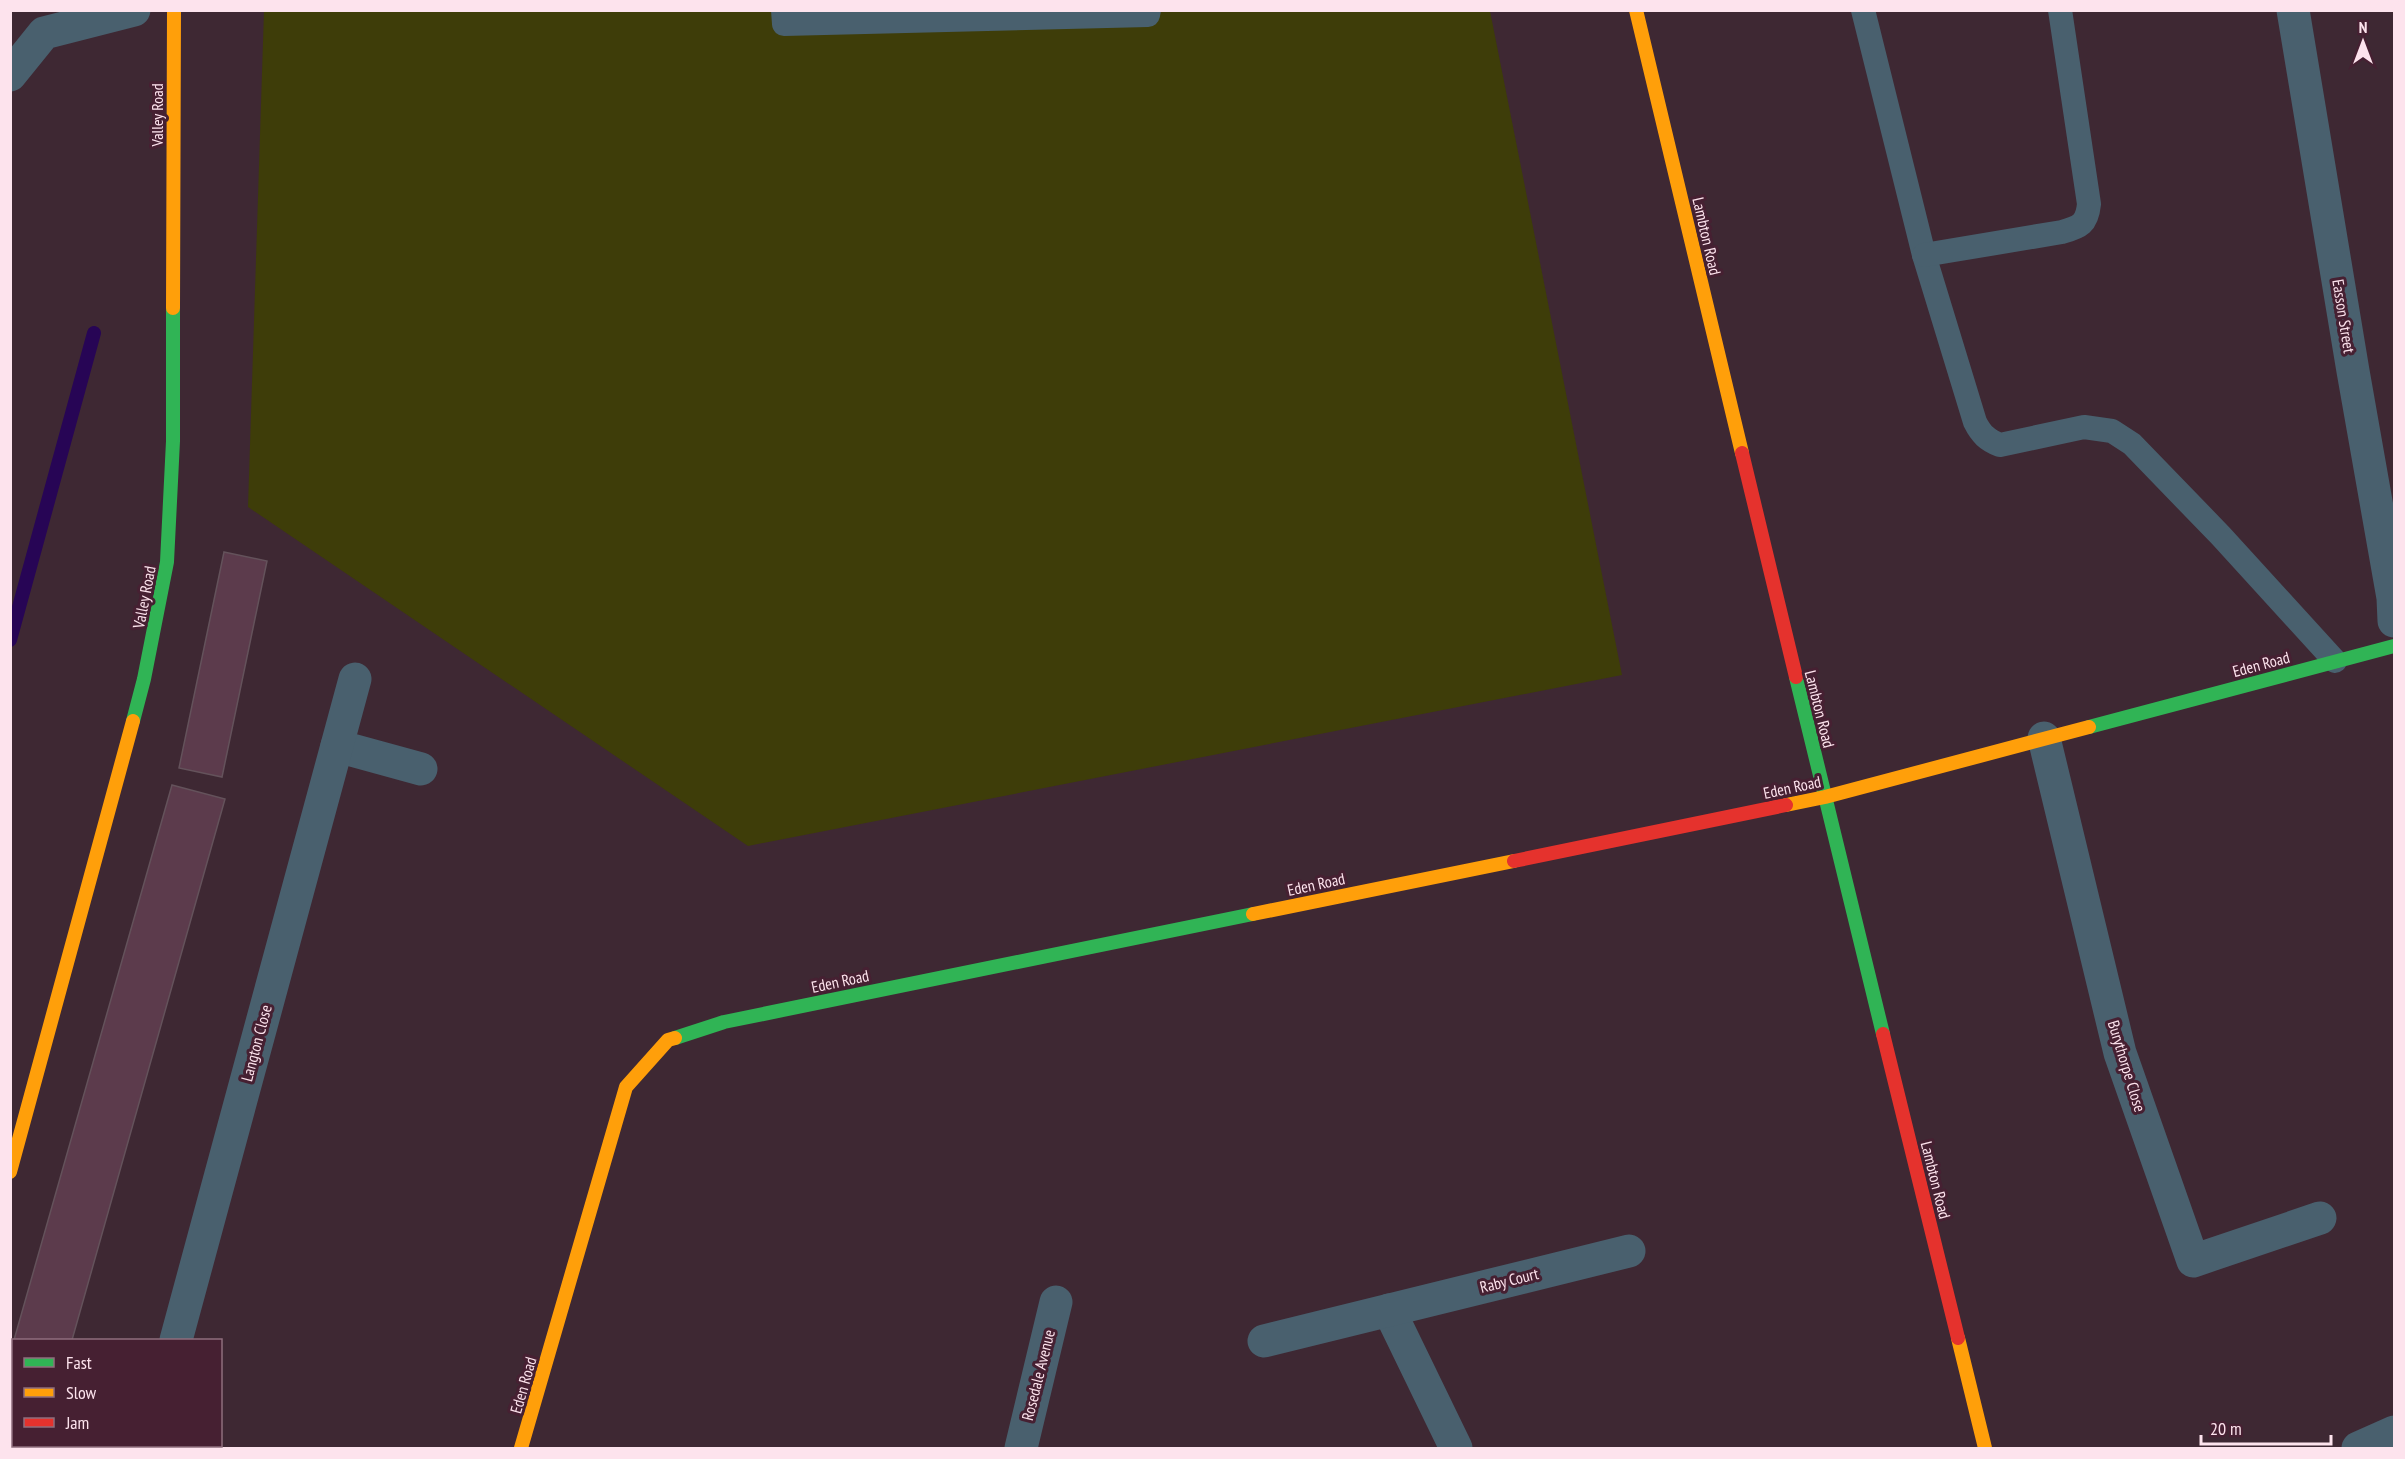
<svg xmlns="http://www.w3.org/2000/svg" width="2405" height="1459" font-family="'PT Sans Narrow',sans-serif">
	<rect width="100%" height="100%" fill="#3e2833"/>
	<polygon fill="#3e3d09" points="264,11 1490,11 1622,675 748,846 248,507"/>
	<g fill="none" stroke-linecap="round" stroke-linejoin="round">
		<polyline stroke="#270555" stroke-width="14" points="10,640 94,333"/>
	</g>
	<g fill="#5c3b4c" stroke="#64525b" stroke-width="1.5">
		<polygon points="224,552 267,561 222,777 179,768"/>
		<polygon points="172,785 225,799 72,1340 14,1340"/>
		<polygon points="14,1341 14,1446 42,1446 41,1448 10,1448 10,1352"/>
	</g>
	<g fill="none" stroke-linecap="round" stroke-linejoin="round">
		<g stroke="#49606e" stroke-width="24">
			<polyline points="783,10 784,24 1148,15 1149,10"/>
			<path d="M1863 10 1924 255 1975 422C1981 434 1987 440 2000 445L2084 427 2112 431 2132 444 2221 536 2335 661"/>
			<path d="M1924 255 2062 232C2080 227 2087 224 2089 204L2060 10"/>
		</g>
		<g stroke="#49606e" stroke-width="33">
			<polyline points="2293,10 2353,371 2393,598 2394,621"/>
			<polyline points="10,75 44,33 134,10"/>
			<polyline points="2044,738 2120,1053 2193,1261 2320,1218"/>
			<polyline points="337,746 421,769"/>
			<polyline points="1389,1310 1456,1448"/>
			<polyline points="176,1340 355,679"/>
			<polyline points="1264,1341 1629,1251"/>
			<polyline points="147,1448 148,1446"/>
			<polyline points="1021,1448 1056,1302"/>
			<polyline points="2358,1448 2394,1432"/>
		</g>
		<g stroke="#30b455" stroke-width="14">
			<polyline points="1796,677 1883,1034"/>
			<polyline points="133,721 144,679 167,562 173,441 173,308"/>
			<polyline points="2089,727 2394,646"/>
			<polyline points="675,1038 724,1022 1253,914"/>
		</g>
		<g stroke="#ff9f0a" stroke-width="14">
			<polyline points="1636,10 1742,453"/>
			<polyline points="173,308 174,10"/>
			<polyline points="1786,805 1825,797 2089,727"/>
			<polyline points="1253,914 1514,861"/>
			<polyline points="10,1172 133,721"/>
			<polyline points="1958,1338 1985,1448"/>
			<polyline points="521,1448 626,1087 668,1040 675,1038"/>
		</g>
		<g stroke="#e5322d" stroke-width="14">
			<polyline points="1742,453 1796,677"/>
			<polyline points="1514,861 1786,805"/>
			<polyline points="1883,1034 1958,1338"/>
		</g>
	</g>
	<g text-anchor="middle" stroke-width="6" stroke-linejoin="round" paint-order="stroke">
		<g font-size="16" fill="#fde3ed" stroke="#462032">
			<text transform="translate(157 115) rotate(-90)" y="6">Valley Road</text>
			<text transform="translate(1707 236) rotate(77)" y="6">Lambton Road</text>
			<text transform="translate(2344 316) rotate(81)" y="6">Easson Street</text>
			<text transform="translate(144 597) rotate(-79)" y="6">Valley Road</text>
			<text transform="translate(2261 664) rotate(-15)" y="6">Eden Road</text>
			<text transform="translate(1820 709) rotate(76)" y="6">Lambton Road</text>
			<text transform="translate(1792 787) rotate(-12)" y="6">Eden Road</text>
			<text transform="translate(1316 884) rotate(-12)" y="6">Eden Road</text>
			<text transform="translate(840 981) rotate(-12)" y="6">Eden Road</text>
			<text transform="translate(256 1043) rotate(-75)" y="6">Langton Close</text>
			<text transform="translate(2127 1066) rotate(73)" y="6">Burythorpe Close</text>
			<text transform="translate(1936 1180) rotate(76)" y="6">Lambton Road</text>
			<text transform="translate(1509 1280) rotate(-14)" y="6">Raby Court</text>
			<text transform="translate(1038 1375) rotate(-76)" y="6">Rosedale Avenue</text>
			<text transform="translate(523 1385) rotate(-74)" y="6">Eden Road</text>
		</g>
	</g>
	<rect width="2405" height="1459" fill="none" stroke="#fde3ed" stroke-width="24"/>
	<rect x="12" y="1339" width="210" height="108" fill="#462032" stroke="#8f6e7d" stroke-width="1.5"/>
	<rect x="24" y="1358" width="30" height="9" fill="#30b455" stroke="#8f6e7d" stroke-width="1.5"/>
	<text x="66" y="1369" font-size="18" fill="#fde3ed">Fast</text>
	<rect x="24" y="1388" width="30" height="9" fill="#ff9f0a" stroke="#8f6e7d" stroke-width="1.5"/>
	<text x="66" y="1399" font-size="18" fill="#fde3ed">Slow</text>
	<rect x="24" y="1418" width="30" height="9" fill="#e5322d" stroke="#8f6e7d" stroke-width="1.5"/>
	<text x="66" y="1429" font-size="18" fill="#fde3ed">Jam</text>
	<g transform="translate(2363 42)" stroke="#462032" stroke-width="4.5" paint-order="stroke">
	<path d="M0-4.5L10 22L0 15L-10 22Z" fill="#fde3ed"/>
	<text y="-9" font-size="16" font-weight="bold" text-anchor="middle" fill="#fde3ed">N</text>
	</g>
	<path d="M2201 1435v9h130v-9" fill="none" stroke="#fde3ed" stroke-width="3"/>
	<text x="2210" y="1435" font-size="18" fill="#fde3ed" stroke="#462032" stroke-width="4.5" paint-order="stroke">20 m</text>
</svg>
